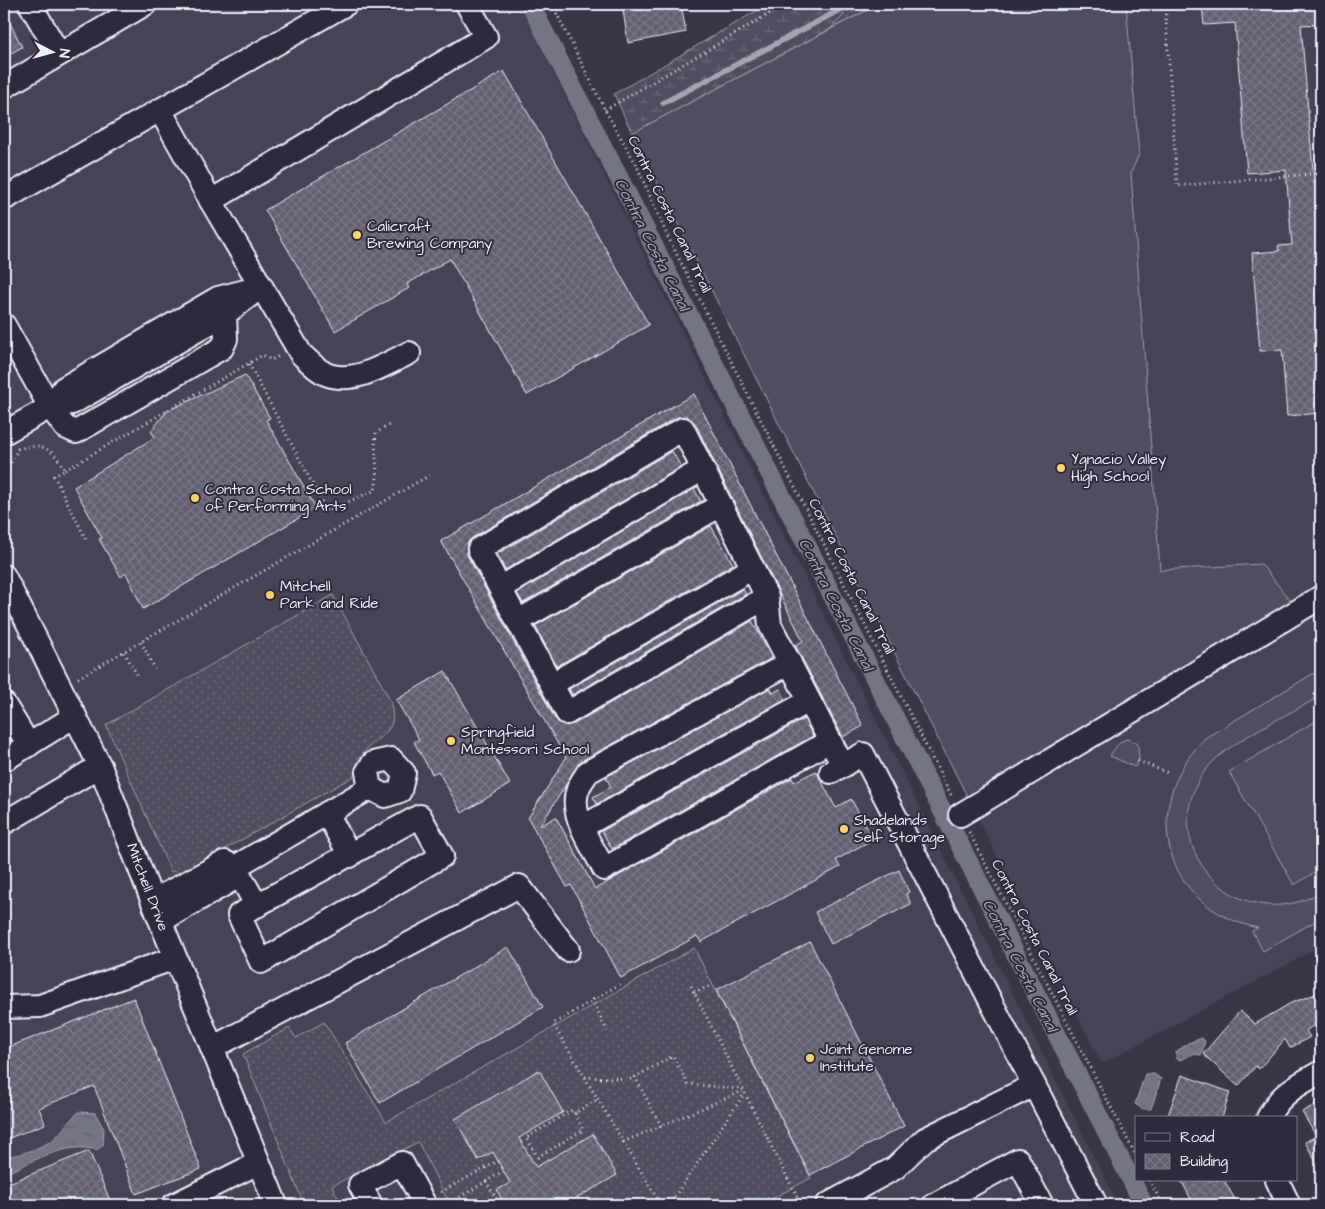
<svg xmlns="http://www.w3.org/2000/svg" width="1325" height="1209" font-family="'Architects Daughter',sans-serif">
	<defs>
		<pattern id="grass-dots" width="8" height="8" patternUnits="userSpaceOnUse" patternTransform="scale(1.25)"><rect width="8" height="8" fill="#504e5f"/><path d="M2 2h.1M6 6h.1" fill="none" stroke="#696877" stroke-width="1.8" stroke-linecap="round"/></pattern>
		<pattern id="wetland-marsh" width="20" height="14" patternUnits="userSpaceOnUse" patternTransform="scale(1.25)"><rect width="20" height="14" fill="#504e5f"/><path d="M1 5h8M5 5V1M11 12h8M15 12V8" fill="none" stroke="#696877"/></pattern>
		<pattern id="water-ripples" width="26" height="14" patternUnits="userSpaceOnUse" patternTransform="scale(1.25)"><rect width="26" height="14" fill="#737482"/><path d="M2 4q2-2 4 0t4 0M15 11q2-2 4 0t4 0" fill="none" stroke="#5f6069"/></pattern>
		<pattern id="building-cross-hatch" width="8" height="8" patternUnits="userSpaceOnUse" patternTransform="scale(1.25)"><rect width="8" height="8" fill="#636171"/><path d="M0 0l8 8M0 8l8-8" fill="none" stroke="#797886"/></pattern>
	</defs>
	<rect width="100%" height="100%" fill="#3a3648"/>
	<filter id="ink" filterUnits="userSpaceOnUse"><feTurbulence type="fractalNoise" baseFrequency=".02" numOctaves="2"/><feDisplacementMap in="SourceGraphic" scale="10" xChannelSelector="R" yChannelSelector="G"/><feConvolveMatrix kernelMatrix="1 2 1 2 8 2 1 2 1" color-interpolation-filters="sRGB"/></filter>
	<g filter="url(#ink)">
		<g fill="#464354">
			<polygon points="4,4 519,4 1118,1205 4,1205"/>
			<polygon points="879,4 1321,4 1321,946 1102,1064 632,133"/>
		</g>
		<g fill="url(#grass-dots)" stroke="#9ca0ac">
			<polygon points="855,4 879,4 830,29"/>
			<path d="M333 595 389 698C402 736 377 732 361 757 357 761 356 770 354 776L176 877 174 871 171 872 106 725Z"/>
			<polygon points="694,948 811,1178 760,1205 450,1205 418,1142 332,1186 342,1205 304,1205 243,1054 289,1028 296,1038 324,1022 386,1122"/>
		</g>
		<polygon fill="url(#wetland-marsh)" stroke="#9ca0ac" points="768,4 855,4 830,29 632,133 614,94"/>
		<g fill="#504e5f" stroke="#9ca0ac">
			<polygon points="879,4 1126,4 1139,154 1131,173 1160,570 1261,564 1297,609 971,804 632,133"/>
			<path d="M1321 669V696C1291 713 1230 741 1209 766 1147 840 1235 942 1321 892V918L1263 951 1252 931 1258 928C1162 908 1138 805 1205 738Z"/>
			<polygon points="1321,718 1321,869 1294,885 1229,772"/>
			<path d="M1127 739 1138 744 1139 759 1135 767 1110 756C1115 748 1118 742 1127 739Z"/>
		</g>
		<g fill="url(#water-ripples)" stroke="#a2a6b1">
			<polygon points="1202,1038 1205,1041 1201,1055 1193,1054 1180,1060 1176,1058 1176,1052 1188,1043"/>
			<path d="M1145 1074H1154L1161 1079 1151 1109C1142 1109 1142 1109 1135 1104Z"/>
			<path d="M79 1112 95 1113 104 1129 103 1145 97 1150C65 1141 33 1162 4 1174V1157C17 1156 50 1146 58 1135 66 1126 69 1120 79 1112Z"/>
		</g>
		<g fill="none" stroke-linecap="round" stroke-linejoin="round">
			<polyline stroke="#a2a6b1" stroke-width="5.5" points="663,103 851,4"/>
			<polyline stroke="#737482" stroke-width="19" points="530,4 1144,1205"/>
		</g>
		<g fill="url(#building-cross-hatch)" stroke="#e8f1f8">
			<polygon points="622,4 681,4 686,32 628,43"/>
			<polygon points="1202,4 1321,4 1321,24 1301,25 1314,183 1321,182 1321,413 1287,416 1282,350 1260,351 1252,253 1279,251 1278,246 1292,245 1286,170 1247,173 1235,23 1204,25"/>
			<polygon points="4,11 22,47 4,57"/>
			<polygon points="504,71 649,325 527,395 450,259 407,284 409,288 335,331 265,210"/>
			<polygon points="245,375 270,418 266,420 316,508 143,609 126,573 121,577 99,539 102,538 74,487 155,437 151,431 167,411"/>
			<polygon points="694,394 863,726 843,737 795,645 803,641 695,423 687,416 677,417 472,538 467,543 467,555 555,719 561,724 574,724 752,621 772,658 581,761 540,826 556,817 595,889 792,778 794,782 816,771 836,808 851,799 873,839 836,860 840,867 701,942 697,936 621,978 571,885 567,887 528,818 566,758 441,541"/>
			<polygon points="672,451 681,467 505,570 497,554"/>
			<polygon points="694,489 701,501 523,603 517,593"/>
			<polygon points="711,526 733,564 557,666 535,626"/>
			<polygon points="743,589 746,594 572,695 569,689"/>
			<polygon points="445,671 510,784 462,813 438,771 432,774 414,742 419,739 396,700"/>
			<polygon points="770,688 773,693 780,689 785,699 597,804 593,797 611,787 606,777"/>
			<polygon points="804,719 813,736 612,849 602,831"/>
			<polygon points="899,870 909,892 906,894 911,904 831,944 815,912"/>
			<polygon points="810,942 904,1126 810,1175 716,990"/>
			<polygon points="508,947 543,1007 380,1103 345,1043"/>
			<polygon points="1321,992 1321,1019 1306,1031 1310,1037 1290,1048 1285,1039 1259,1069 1256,1066 1238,1086 1203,1054 1240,1011 1255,1024 1291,1003"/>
			<polygon points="134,998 201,1169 136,1194 94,1086 39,1108 45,1124 4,1140 4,1049"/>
			<polygon points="539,1070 563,1112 519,1138 536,1167 593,1134 617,1175 565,1205 505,1205 497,1190 510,1183 493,1152 478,1160 455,1119"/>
			<polygon points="1182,1075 1230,1092 1222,1118 1167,1118"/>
			<polygon points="1321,1101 1321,1171 1305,1142 1316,1136 1302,1112"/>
			<polygon points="89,1151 112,1205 4,1205 4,1185"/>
			<polygon points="1181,1180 1224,1180 1238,1205 1194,1205"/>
		</g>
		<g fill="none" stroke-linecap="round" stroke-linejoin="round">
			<defs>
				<g id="minor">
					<polyline points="30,4 59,54"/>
					<polyline points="4,87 145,4"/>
					<path d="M160 110 211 201 301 354C310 362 320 374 332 376 359 382 386 364 409 353"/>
					<polyline points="4,199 346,4"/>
					<polyline points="211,201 486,37 467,4"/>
					<polygon points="261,287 225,314 72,403 50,407 64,388 218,298"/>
					<polyline points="4,325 50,407 4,433"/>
					<polyline points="50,407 65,427 76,432 222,348 226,339 225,314"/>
					<polyline points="4,576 100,766 158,915 276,1205"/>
					<polyline points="500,588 703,469"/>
					<polyline points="767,597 567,713 479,549 683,429 767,597 770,625 843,766"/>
					<polyline points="518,621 721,505"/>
					<path d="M790 663 588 772C585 777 580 783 578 789 568 814 593 847 604 869L830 741"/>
					<polyline points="552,684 753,568"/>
					<polyline points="4,704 29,745"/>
					<polygon points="391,759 404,773 400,791 385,796 370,788 367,772 373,763"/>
					<polyline points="4,760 75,716"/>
					<polyline points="831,772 863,754 1096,1205"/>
					<polyline points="327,813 350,856"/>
					<polyline points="960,815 1321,597"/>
					<polygon points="420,816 442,856 261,962 239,915"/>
					<polyline points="4,823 100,766"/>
					<polyline points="582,827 809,701"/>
					<polyline points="153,901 225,862 235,867 232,880 161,921"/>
					<polyline points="257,906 235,867 370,788"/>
					<polyline points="4,1007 40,1006 175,958"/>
					<polyline points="212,1048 519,886 568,950"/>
					<path d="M1268 1118C1279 1094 1299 1084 1321 1072"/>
					<polyline points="1277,1180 1289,1205"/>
					<polyline points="174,1205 258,1163"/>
					<polyline points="371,1205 360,1185 402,1163 425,1205"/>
					<polyline points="827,1205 895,1168 925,1139 1034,1085"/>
					<polyline points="934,1205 1018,1160 1042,1205"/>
				</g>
			</defs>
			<use href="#minor" stroke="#e8f1f8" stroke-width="26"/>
			<g stroke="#e8f1f8" stroke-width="3" stroke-dasharray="1 4" stroke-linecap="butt">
				<polyline points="552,4 605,110 636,164 667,235 952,797"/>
				<polyline points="1165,4 1177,186 1321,173"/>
				<polyline points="605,110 786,4"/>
				<path d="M249 364 327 511 375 490C380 471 373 452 376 433L392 423"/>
				<polyline points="65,470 263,355 271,360 279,356"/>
				<path d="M4 476 18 449C43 442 53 449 65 470L54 476 86 539"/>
				<polyline points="141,642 155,669"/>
				<polyline points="124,652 139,678"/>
				<polyline points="78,678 430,475"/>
				<polyline points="1138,761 1168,773"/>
				<polyline points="969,832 1136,1156"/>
				<polyline points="620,984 553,1024 661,1205"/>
				<polyline points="691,986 801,1205"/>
				<polyline points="694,993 709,986"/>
				<polyline points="592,999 607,1031"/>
				<polyline points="585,1077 631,1079"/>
				<polyline points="575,1113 572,1110 526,1138 538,1157 583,1130 575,1113 598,1099"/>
				<polyline points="661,1126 635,1077 673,1056 688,1084 741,1089"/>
				<polyline points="623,1142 743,1091"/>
				<polyline points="1149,1180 1163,1205"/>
				<polyline points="486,1181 497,1200"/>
				<polyline points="441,1192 498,1161"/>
				<polyline points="447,1205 500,1173"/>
				<polyline points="669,1205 744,1094"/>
			</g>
			<use href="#minor" stroke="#2f2a3d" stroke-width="22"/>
		</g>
	</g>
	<g fill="#ffd166" stroke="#2f2a3d" stroke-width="2">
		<circle cx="357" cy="235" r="5"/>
		<circle cx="1061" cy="468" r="5"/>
		<circle cx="195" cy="498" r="5"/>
		<circle cx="270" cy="595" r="5"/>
		<circle cx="451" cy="741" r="5"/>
		<circle cx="844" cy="829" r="5"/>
		<circle cx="810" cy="1058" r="5"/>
	</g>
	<g text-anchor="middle" stroke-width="4" stroke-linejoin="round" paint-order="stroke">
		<g font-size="15" fill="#e8f1f8" stroke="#2f2a3d">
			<text transform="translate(670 214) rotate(64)" y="5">Contra Costa Canal Trail</text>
			<text transform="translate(852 576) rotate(63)" y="5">Contra Costa Canal Trail</text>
			<text transform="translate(148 887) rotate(69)" y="5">Mitchell Drive</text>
			<text transform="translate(1035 937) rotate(63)" y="5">Contra Costa Canal Trail</text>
		</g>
		<g font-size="15" fill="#e8f1f8" stroke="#2f2a3d" text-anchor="start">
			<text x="367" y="231">Calicraft<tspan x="367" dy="17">Brewing Company</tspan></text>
			<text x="1071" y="464">Ygnacio Valley<tspan x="1071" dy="17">High School</tspan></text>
			<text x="205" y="494">Contra Costa School<tspan x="205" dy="17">of Performing Arts</tspan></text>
			<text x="280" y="591">Mitchell<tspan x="280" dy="17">Park and Ride</tspan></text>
			<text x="461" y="737">Springfield<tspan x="461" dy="17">Montessori School</tspan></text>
			<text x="854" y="825">Shadelands<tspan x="854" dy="17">Self Storage</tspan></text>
			<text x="820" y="1054">Joint Genome<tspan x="820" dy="17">Institute</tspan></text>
		</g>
		<g font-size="16" font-style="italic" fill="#aeb2bd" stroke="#2f2a3d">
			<text transform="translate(653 244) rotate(63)" y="6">Contra Costa Canal</text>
			<text transform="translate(837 604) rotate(63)" y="6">Contra Costa Canal</text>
			<text transform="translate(1021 965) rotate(63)" y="6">Contra Costa Canal</text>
		</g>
	</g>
	<rect width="1325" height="1209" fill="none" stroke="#2f2a3d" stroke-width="20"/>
	<rect x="10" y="10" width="1305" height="1189" fill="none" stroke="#e8f1f8" stroke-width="2" filter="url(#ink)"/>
	<rect x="1135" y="1116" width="162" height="65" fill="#2f2a3d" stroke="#797a88"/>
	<rect x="1145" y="1133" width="25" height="8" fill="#2f2a3d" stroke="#797a88"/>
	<text x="1180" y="1142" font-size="15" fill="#e8f1f8">Road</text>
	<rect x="1145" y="1154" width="25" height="15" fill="url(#building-cross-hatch)" stroke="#797a88"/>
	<text x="1180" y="1166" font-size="15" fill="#e8f1f8">Building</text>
	<g transform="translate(52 52) rotate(96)" stroke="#2f2a3d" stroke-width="4" paint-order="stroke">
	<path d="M0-4L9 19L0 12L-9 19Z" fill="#e8f1f8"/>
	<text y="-8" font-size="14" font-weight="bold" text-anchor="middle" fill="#e8f1f8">N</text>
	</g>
</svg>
